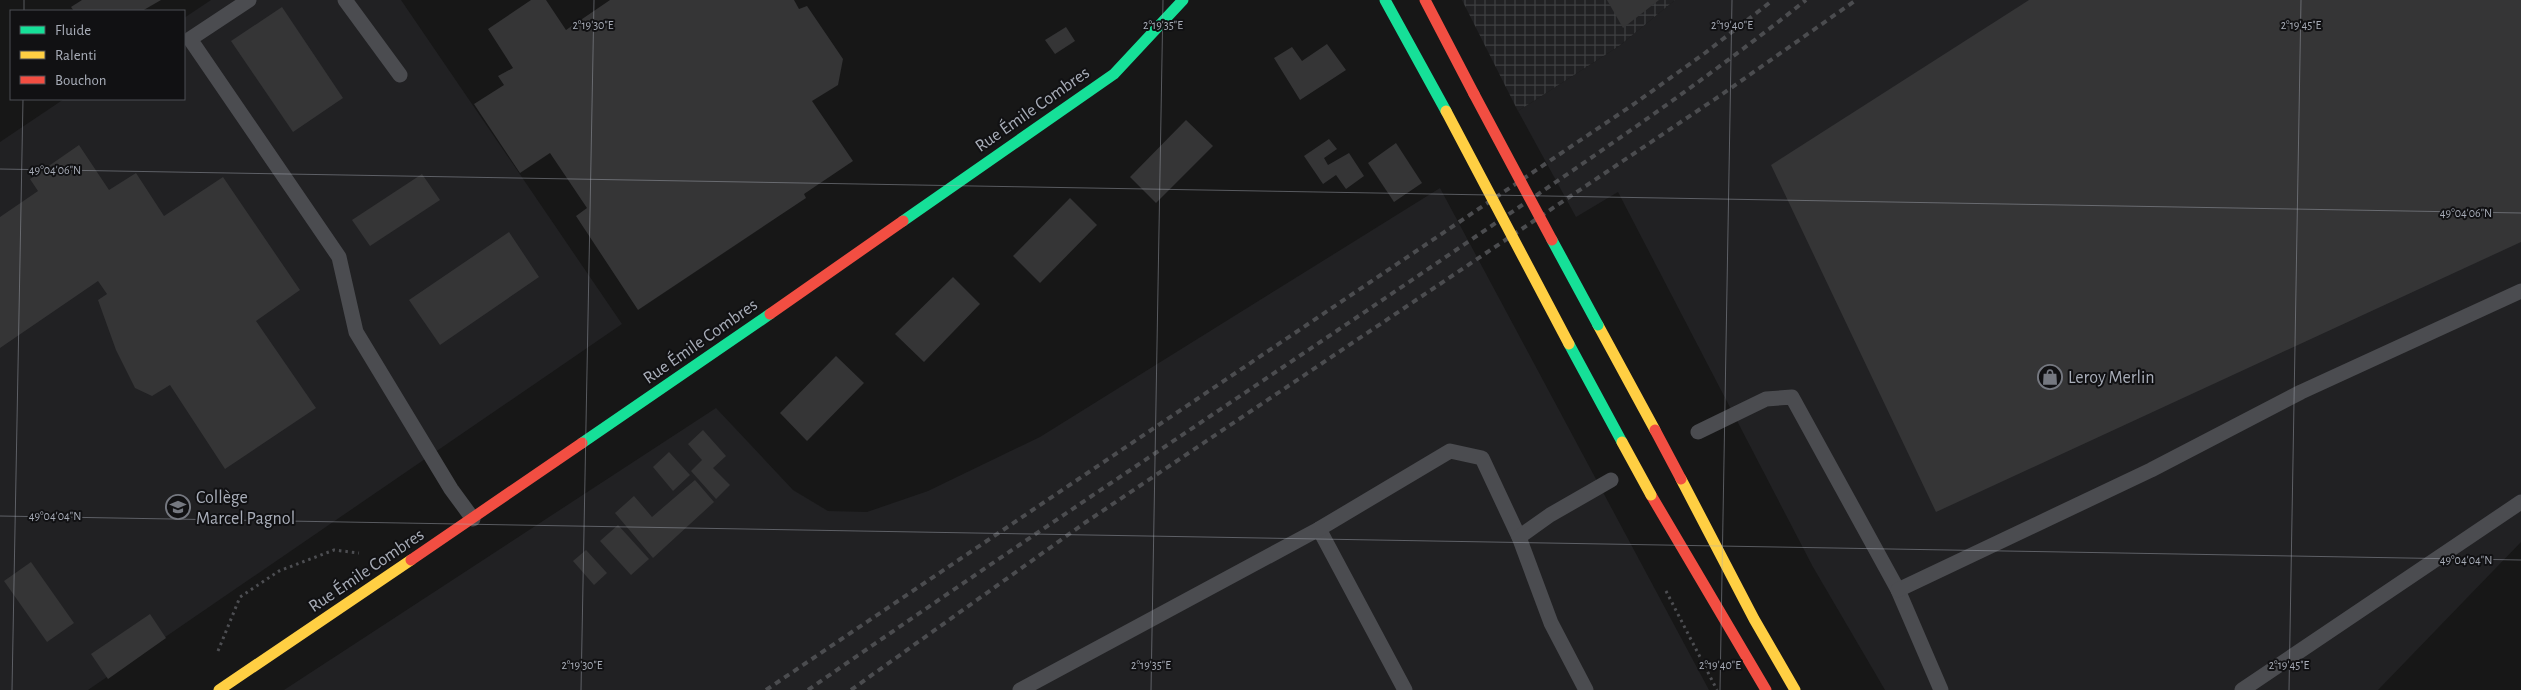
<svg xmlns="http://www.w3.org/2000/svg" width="2521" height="690" font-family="'Alegreya Sans',sans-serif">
	<defs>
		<pattern id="industrial-grid" width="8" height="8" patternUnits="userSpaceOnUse" patternTransform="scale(1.25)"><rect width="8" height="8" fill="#212123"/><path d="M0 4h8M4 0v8" fill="none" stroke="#3e3f41"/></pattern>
	</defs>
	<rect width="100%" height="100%" fill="#171717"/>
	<g fill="#212123">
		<polygon points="211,0 401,0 622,324 88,690 0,690 0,142 64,99 184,99 184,18"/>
		<polygon points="1675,0 2521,0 2521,542 2378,690 1885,690 1813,567 1618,192 1576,217 1518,111 1619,46"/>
		<polygon points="1440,188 1709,690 284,690 716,408 793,490 828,511 867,512 928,491 1040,437"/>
	</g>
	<polygon fill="url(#industrial-grid)" points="1462,0 1675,0 1619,46 1518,111"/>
	<g fill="#353536">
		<polygon points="82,0 161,0 142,11 74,11 71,7"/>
		<polygon points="531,0 546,0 566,30 610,0 794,0 799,9 807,6 843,59 838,85 812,101 853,161 804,194 806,198 638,310 576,216 587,208 550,153 520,173 474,104 504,85 498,76 513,68 488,29"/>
		<polygon points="1607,0 1659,0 1623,28"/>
		<polygon points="2029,0 2521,0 2521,242 1936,512 1771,165"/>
		<polygon points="282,7 343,98 293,132 231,41"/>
		<polygon points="1066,27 1075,41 1055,54 1045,40"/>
		<polygon points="1327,44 1346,70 1300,100 1274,58 1292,47 1302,61"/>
		<polygon points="1186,120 1213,146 1156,203 1130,177"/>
		<polygon points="1329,139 1337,149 1324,158 1328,165 1349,153 1364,176 1346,189 1336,175 1323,184 1304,156"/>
		<polygon points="1396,143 1422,183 1394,202 1368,163"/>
		<polygon points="79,145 109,190 136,173 164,216 223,177 300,290 256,321 316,408 225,469 170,385 152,396 135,388 116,350 98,300 107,294 98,281 0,348 0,217 38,191 30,179"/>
		<polygon points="422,174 440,200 370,246 352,220"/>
		<polygon points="1070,198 1097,225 1040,283 1013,256"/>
		<polygon points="509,232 539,277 440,345 409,300"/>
		<polygon points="953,277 980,304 924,362 895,334"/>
		<polygon points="836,356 864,383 807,441 780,413"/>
		<polygon points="703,430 726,456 713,468 730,485 716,499 691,471 702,460 688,444"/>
		<polygon points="669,452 690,475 673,491 653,467"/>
		<polygon points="695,480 714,502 653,558 615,513 634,496 652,517"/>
		<polygon points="618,525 649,559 631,575 600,541"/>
		<polygon points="586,550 607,573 594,585 573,561"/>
		<polygon points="31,562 74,623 47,642 4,581"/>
		<polygon points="150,614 166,638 108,679 91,654"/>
	</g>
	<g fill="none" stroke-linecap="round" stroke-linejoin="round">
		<g stroke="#4d4e52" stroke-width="3" stroke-dasharray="2.5 4" stroke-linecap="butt">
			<polyline points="1666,591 1717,690"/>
			<polyline points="218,651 240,597 279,571 334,550 359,553"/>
		</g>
		<g stroke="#4b4c50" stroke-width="15">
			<polyline points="249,0 190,39 339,257 356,332 451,489 473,519"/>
			<polyline points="345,0 400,75"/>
			<polyline points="1698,432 1766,399 1792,397 1898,590 1941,690"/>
			<polyline points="1319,529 1405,690"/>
			<polyline points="1898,590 2151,470 2301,392 2521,291"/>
			<polyline points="1020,690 1319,529 1450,451 1482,458 1519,537"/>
			<polyline points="1586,690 1551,623 1519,537 1550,515 1611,480"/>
			<polyline points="2242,690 2521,502"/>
		</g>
		<g stroke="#16e098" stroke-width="11">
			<polyline points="1385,0 1446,111"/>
			<polyline points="903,221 1114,74 1183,0"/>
			<polyline points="1569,344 1622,442"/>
			<polyline points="582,443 770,314"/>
		</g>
		<g stroke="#ffcf43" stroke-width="11">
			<polyline points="1598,325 1655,430"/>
			<polyline points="1681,479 1754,619 1795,690"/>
			<polyline points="219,690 411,560"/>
		</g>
		<g stroke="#f24e42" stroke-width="11">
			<polyline points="1425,0 1474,94"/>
			<polyline points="770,314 903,221"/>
			<polyline points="1651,495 1766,690"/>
			<polyline points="411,560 582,443"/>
		</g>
		<g stroke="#4b4c4f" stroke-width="4" stroke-dasharray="6 5" stroke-linecap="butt">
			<polyline points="766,690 1634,104 1705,53 1773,0"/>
			<path d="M808 690C1015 546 1225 407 1434 265 1560 179 1687 95 1806 0"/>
			<polyline points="851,690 1086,522 1721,95 1856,0"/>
		</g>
		<polyline stroke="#16e098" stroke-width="11" points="1552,240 1598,325"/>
		<g stroke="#ffcf43" stroke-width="11">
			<polyline points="1446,111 1569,344"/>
			<polyline points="1622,442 1651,495"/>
		</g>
		<g stroke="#f24e42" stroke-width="11">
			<polyline points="1474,94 1552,240"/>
			<polyline points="1655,430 1681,479"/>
		</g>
	</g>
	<path fill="none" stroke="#a8adb8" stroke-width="1" stroke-opacity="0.45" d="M24 11V0M0 169 2521 213M0 516 2521 560M12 690 23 99M581 690 594 0M1151 690 1163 0M1720 690 1732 0M2289 690 2301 0"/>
	<defs>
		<symbol id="shop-ring" viewBox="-11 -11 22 22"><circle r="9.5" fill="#111113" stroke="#757880" stroke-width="1.5"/><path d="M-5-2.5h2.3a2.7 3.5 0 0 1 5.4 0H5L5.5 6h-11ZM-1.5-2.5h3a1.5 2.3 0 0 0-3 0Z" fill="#757880"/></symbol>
		<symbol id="school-ring" viewBox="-11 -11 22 22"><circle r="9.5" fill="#111113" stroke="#757880" stroke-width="1.5"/><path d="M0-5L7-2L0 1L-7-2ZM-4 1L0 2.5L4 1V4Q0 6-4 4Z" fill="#757880"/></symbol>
	</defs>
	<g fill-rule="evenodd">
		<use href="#shop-ring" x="2036" y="363" width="28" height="28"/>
		<use href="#school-ring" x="164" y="493" width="28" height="28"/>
	</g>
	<g text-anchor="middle" stroke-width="4" stroke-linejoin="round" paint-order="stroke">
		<g font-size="18" fill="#a8adb8" stroke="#111113">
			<text transform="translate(1032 109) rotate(-35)" y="6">Rue Émile Combres</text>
			<text transform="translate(700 341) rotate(-35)" y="6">Rue Émile Combres</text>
			<text transform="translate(366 570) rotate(-34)" y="6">Rue Émile Combres</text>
		</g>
		<g font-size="18" fill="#a8adb8" stroke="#111113" text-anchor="start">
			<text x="2068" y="383">Leroy Merlin</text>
			<text x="196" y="503">Collège<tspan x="196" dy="21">Marcel Pagnol</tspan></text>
		</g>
	</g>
	<g font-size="12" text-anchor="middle" fill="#a8adb8" stroke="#111113" stroke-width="4" stroke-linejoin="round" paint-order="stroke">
		<text x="593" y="29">2°19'30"E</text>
		<text x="1163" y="29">2°19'35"E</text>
		<text x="1732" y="29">2°19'40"E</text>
		<text x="2301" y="29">2°19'45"E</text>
		<text x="55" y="174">49°04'06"N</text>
		<text x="2466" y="217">49°04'06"N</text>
		<text x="55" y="520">49°04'04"N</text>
		<text x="2466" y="564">49°04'04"N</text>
		<text x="582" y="669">2°19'30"E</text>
		<text x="1151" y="669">2°19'35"E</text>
		<text x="1720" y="669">2°19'40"E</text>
		<text x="2289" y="669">2°19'45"E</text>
	</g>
	<rect x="10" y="10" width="175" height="90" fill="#111113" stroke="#4d4f55"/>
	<rect x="20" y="26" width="25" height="8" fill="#16e098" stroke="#4d4f55"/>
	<text x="55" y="35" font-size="15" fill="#a8adb8">Fluide</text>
	<rect x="20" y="51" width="25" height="8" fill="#ffcf43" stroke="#4d4f55"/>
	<text x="55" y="60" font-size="15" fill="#a8adb8">Ralenti</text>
	<rect x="20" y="76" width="25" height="8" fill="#f24e42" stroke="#4d4f55"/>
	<text x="55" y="85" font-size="15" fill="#a8adb8">Bouchon</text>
</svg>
